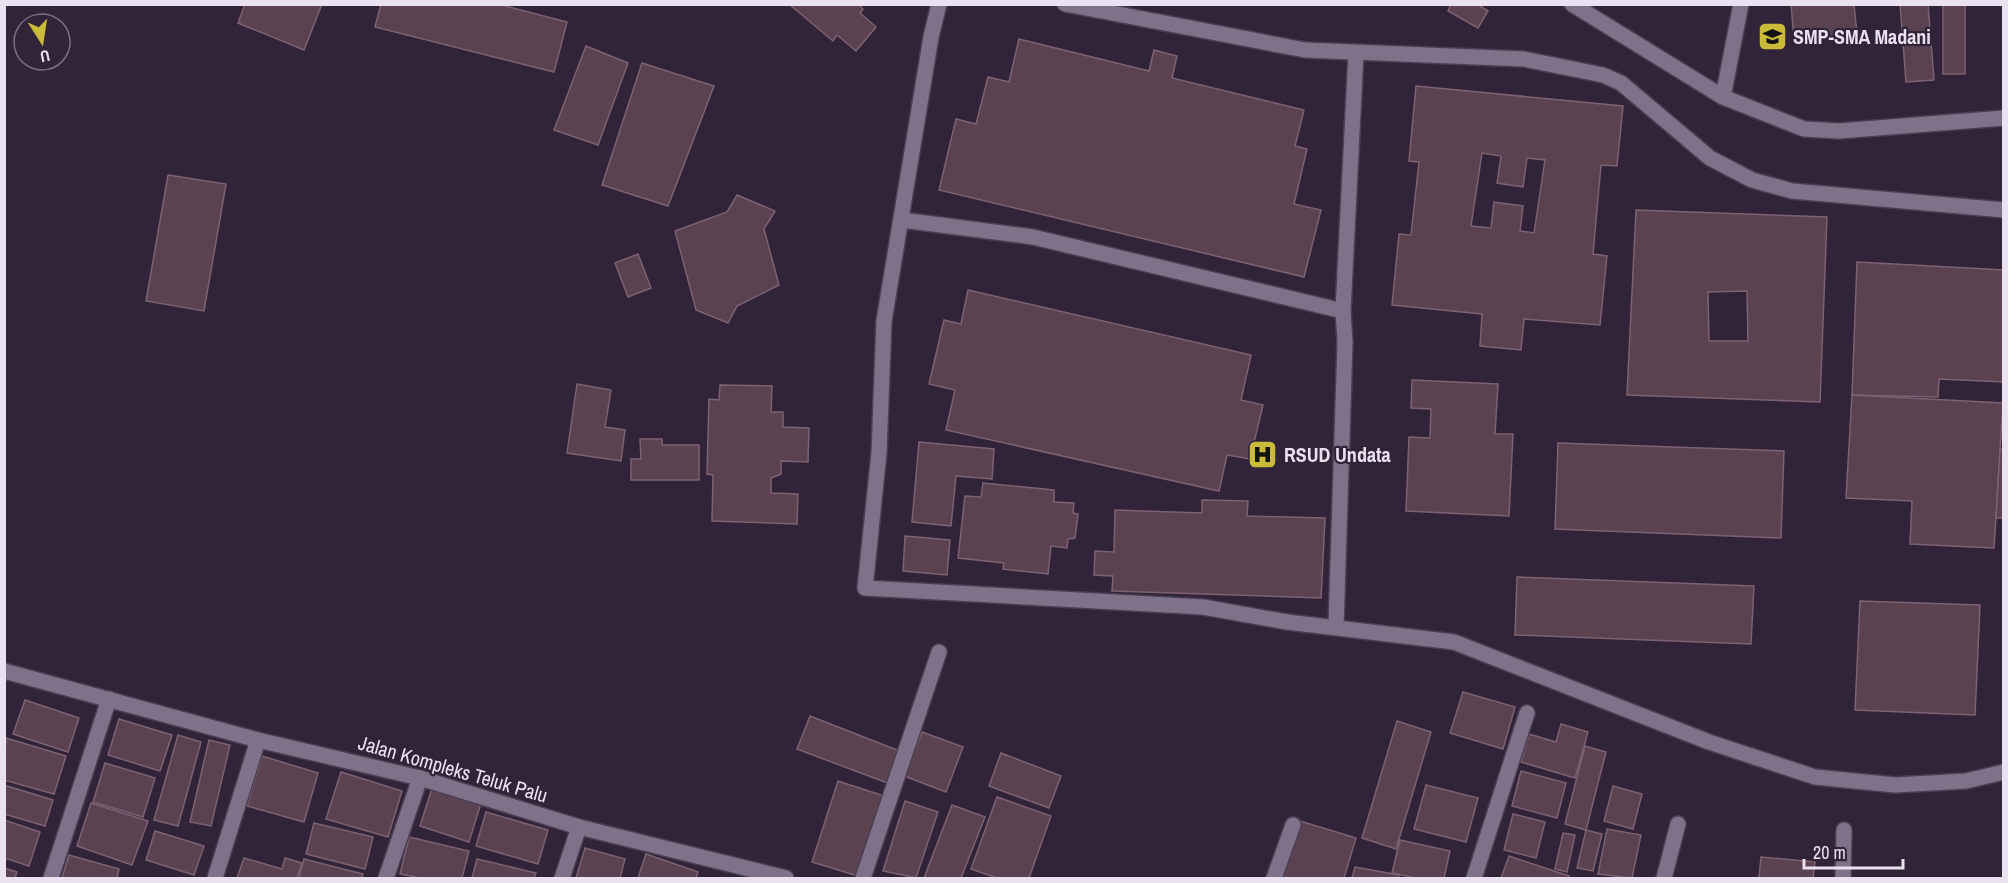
<svg xmlns="http://www.w3.org/2000/svg" width="2008" height="883" font-family="'Archivo Narrow',sans-serif">
	<rect width="100%" height="100%" fill="#312439"/>
	<g fill="#5b4251" stroke="#7d6272" stroke-width="1.5" fill-rule="evenodd">
		<polygon points="245,4 322,4 304,50 238,23"/>
		<polygon points="381,4 497,4 567,22 554,72 375,27"/>
		<polygon points="789,4 857,4 863,9 860,13 876,27 856,51 837,35 833,41"/>
		<polygon points="1451,4 1477,4 1488,11 1478,28 1448,11"/>
		<polygon points="1791,4 1854,4 1857,34 1794,40"/>
		<polygon points="1900,4 1928,4 1934,80 1906,82"/>
		<rect x="1943" y="4" width="22" height="70"/>
		<polygon points="1019,39 1149,71 1154,50 1177,56 1172,78 1304,110 1295,146 1307,149 1294,204 1321,210 1304,277 939,190 956,119 976,124 988,77 1009,82"/>
		<polygon points="586,46 628,63 598,145 554,130"/>
		<polygon points="642,63 714,86 668,206 602,185"/>
		<path d="M1416 86 1623 106 1617 166 1601 165 1593 254 1607 256 1600 325 1524 319 1521 350 1480 346 1482 314 1392 305 1399 234 1411 235 1419 162 1409 161ZM1482 153 1501 156 1497 183 1523 187 1527 158 1545 160 1534 233 1520 231 1523 206 1494 202 1491 228 1471 226Z"/>
		<polygon points="168,175 226,184 204,311 146,301"/>
		<polygon points="737,195 775,211 764,229 779,285 737,306 728,323 696,310 675,231 727,212"/>
		<path d="M1636 210 1827 217 1820 402 1627 395ZM1747 291 1748 341H1709L1708 292Z"/>
		<polygon points="638,254 651,288 628,297 615,263"/>
		<polygon points="1857,262 2004,270 2004,382 1939,379 1938,397 1852,395"/>
		<polygon points="968,290 1251,355 1241,400 1263,405 1250,459 1227,455 1219,491 946,430 955,390 929,384 944,320 961,324"/>
		<polygon points="1412,380 1498,384 1495,434 1513,434 1509,516 1406,511 1409,437 1430,438 1431,409 1411,408"/>
		<polygon points="577,384 611,390 605,427 625,430 621,461 567,453"/>
		<polygon points="720,385 772,386 771,412 783,412 783,427 809,428 808,462 781,461 781,474 771,478 771,493 798,494 797,524 712,521 713,475 707,474 709,399 719,400"/>
		<polygon points="1852,395 2003,403 1994,548 1910,544 1912,501 1846,498"/>
		<polygon points="640,439 662,439 662,445 699,445 699,480 631,480 631,459 641,459"/>
		<polygon points="919,442 994,449 992,479 956,476 951,526 912,522"/>
		<polygon points="1558,443 1784,451 1781,538 1555,529"/>
		<polygon points="2000,449 2004,450 2004,518 1996,518"/>
		<polygon points="983,483 1054,490 1054,502 1074,503 1073,513 1078,514 1075,538 1068,539 1067,548 1051,546 1048,574 1003,569 1004,563 958,558 965,496 981,497"/>
		<polygon points="1202,500 1248,501 1247,516 1325,518 1321,598 1112,591 1113,576 1094,575 1095,551 1114,552 1115,510 1202,513"/>
		<polygon points="905,536 950,540 947,575 903,571"/>
		<polygon points="1517,577 1754,586 1751,644 1515,635"/>
		<polygon points="1860,601 1980,605 1975,715 1855,710"/>
		<polygon points="1463,692 1515,707 1503,749 1450,733"/>
		<polygon points="25,700 79,718 68,752 13,734"/>
		<polygon points="810,716 902,752 890,784 797,749"/>
		<polygon points="119,719 172,735 160,771 108,755"/>
		<polygon points="1397,721 1431,732 1396,849 1362,838"/>
		<polygon points="1561,724 1588,732 1575,778 1521,762 1529,734 1556,742"/>
		<polygon points="922,732 963,747 946,792 904,776"/>
		<polygon points="178,735 201,742 178,826 154,820"/>
		<polygon points="6,738 66,756 54,794 4,780"/>
		<polygon points="209,740 230,745 211,826 190,822"/>
		<polygon points="1585,746 1606,752 1586,830 1565,824"/>
		<polygon points="1001,753 1061,776 1049,808 989,786"/>
		<polygon points="262,756 318,773 304,822 247,806"/>
		<polygon points="105,763 155,778 143,817 93,802"/>
		<polygon points="1521,771 1566,783 1557,818 1512,806"/>
		<polygon points="341,772 402,791 388,837 326,819"/>
		<polygon points="838,781 884,796 858,876 812,862"/>
		<polygon points="4,785 53,800 45,826 4,814"/>
		<polygon points="433,785 482,800 469,842 420,826"/>
		<polygon points="1426,785 1478,798 1466,842 1414,829"/>
		<polygon points="1613,786 1642,794 1633,829 1604,821"/>
		<polygon points="997,797 1051,816 1029,878 997,878 971,869"/>
		<polygon points="905,801 938,812 916,878 883,871"/>
		<polygon points="91,803 148,821 132,865 77,846"/>
		<polygon points="952,805 985,817 961,878 924,878"/>
		<polygon points="486,812 548,830 538,864 476,846"/>
		<polygon points="1513,814 1545,822 1536,858 1504,850"/>
		<polygon points="4,820 40,832 29,866 4,858"/>
		<polygon points="1300,821 1356,838 1344,878 1282,878"/>
		<polygon points="314,823 373,837 365,869 306,854"/>
		<polygon points="1607,829 1641,835 1632,878 1598,874"/>
		<polygon points="1586,830 1602,834 1593,871 1577,868"/>
		<polygon points="155,831 204,846 194,875 146,860"/>
		<polygon points="1563,833 1575,835 1567,872 1555,869"/>
		<polygon points="409,837 469,851 462,878 420,878 400,874"/>
		<polygon points="1400,840 1450,851 1444,878 1415,878 1392,873"/>
		<polygon points="585,848 625,859 620,878 576,878"/>
		<polygon points="646,854 698,872 696,878 638,878"/>
		<polygon points="69,855 119,869 117,878 62,878"/>
		<polygon points="1509,856 1569,876 1568,878 1501,878"/>
		<polygon points="1761,857 1815,862 1813,878 1759,878"/>
		<polygon points="244,858 282,869 285,858 302,863 297,878 237,878"/>
		<polygon points="304,859 363,874 362,878 299,878"/>
		<polygon points="477,859 536,873 534,878 472,878"/>
		<polygon points="1355,867 1399,875 1398,878 1352,878"/>
		<polygon points="4,868 17,872 15,878 4,878"/>
	</g>
	<g fill="none" stroke-linecap="round" stroke-linejoin="round">
		<defs>
			<g id="minor">
				<polyline points="939,4 931,37 884,321 879,453 865,588 1203,607 1287,622 1454,642 1709,742 1815,777 1895,785 1966,781 2004,772"/>
				<polyline points="1065,4 1305,50 1524,59 1603,75 1621,83 1710,158 1752,180 1792,191 2004,210"/>
				<polyline points="1572,4 1723,97 1804,129 1839,131 2004,118"/>
				<polyline points="1723,97 1741,4"/>
				<polyline points="902,220 1033,237 1343,311"/>
				<polyline points="1336,627 1345,342 1343,311 1356,53"/>
				<polyline points="4,671 258,740 420,778 579,827 786,878"/>
				<polyline points="51,878 109,699"/>
				<polyline points="215,878 258,740"/>
				<polyline points="386,878 420,778"/>
				<polyline points="562,878 579,827"/>
				<polyline points="863,878 939,652"/>
				<polyline points="1274,878 1293,825"/>
				<polyline points="1474,878 1527,713"/>
				<polyline points="1664,878 1678,824"/>
				<polyline points="1843,878 1844,830"/>
			</g>
		</defs>
		<use href="#minor" stroke="#4a3f52" stroke-width="18"/>
		<use href="#minor" stroke="#80718a" stroke-width="15"/>
	</g>
	<defs>
		<symbol id="school-square" viewBox="-11 -11 22 22"><rect x="-9" y="-9" width="18" height="18" rx="4" fill="#c9ba3a" stroke="#312439"/><path d="M0-5L7-2L0 1L-7-2ZM-4 1L0 2.5L4 1V4Q0 6-4 4Z" fill="#111"/></symbol>
		<symbol id="hospital-square" viewBox="-11 -11 22 22"><rect x="-9" y="-9" width="18" height="18" rx="4" fill="#c9ba3a" stroke="#312439"/><path d="M-5-5h3v3.5h4V-5h3V5h-3V1.5h-4V5h-3Z" fill="#111"/></symbol>
	</defs>
	<g fill-rule="evenodd">
		<use href="#school-square" x="1756" y="20" width="33" height="33"/>
		<use href="#hospital-square" x="1246" y="438" width="33" height="33"/>
	</g>
	<g text-anchor="middle" stroke-width="4.5" stroke-linejoin="round" paint-order="stroke">
		<g font-size="20" font-weight="bold" fill="#eae2f0" stroke="#312439" text-anchor="start">
			<text x="1793" y="44">SMP-SMA Madani</text>
			<text x="1284" y="462">RSUD Undata</text>
		</g>
		<g font-size="20" fill="#eae2f0" stroke="#312439">
			<text transform="translate(453 769) rotate(16)" y="7">Jalan Kompleks Teluk Palu</text>
		</g>
	</g>
	<rect width="2008" height="883" fill="none" stroke="#eae2f0" stroke-width="12"/>
	<g transform="translate(42 42) rotate(168)"><circle r="28" fill="#312439" stroke="#7b7082" stroke-width="1.5"/>
	<path d="M0-4.5L10 22L0 15L-10 22Z" fill="#c9ba3a"/>
	<text y="-9" font-size="16" font-weight="bold" text-anchor="middle" fill="#eae2f0">U</text>
	</g>
	<path d="M1804 859v9h99v-9" fill="none" stroke="#eae2f0" stroke-width="3"/>
	<text x="1813" y="859" font-size="18" fill="#eae2f0" stroke="#312439" stroke-width="4.5" paint-order="stroke">20 m</text>
</svg>
